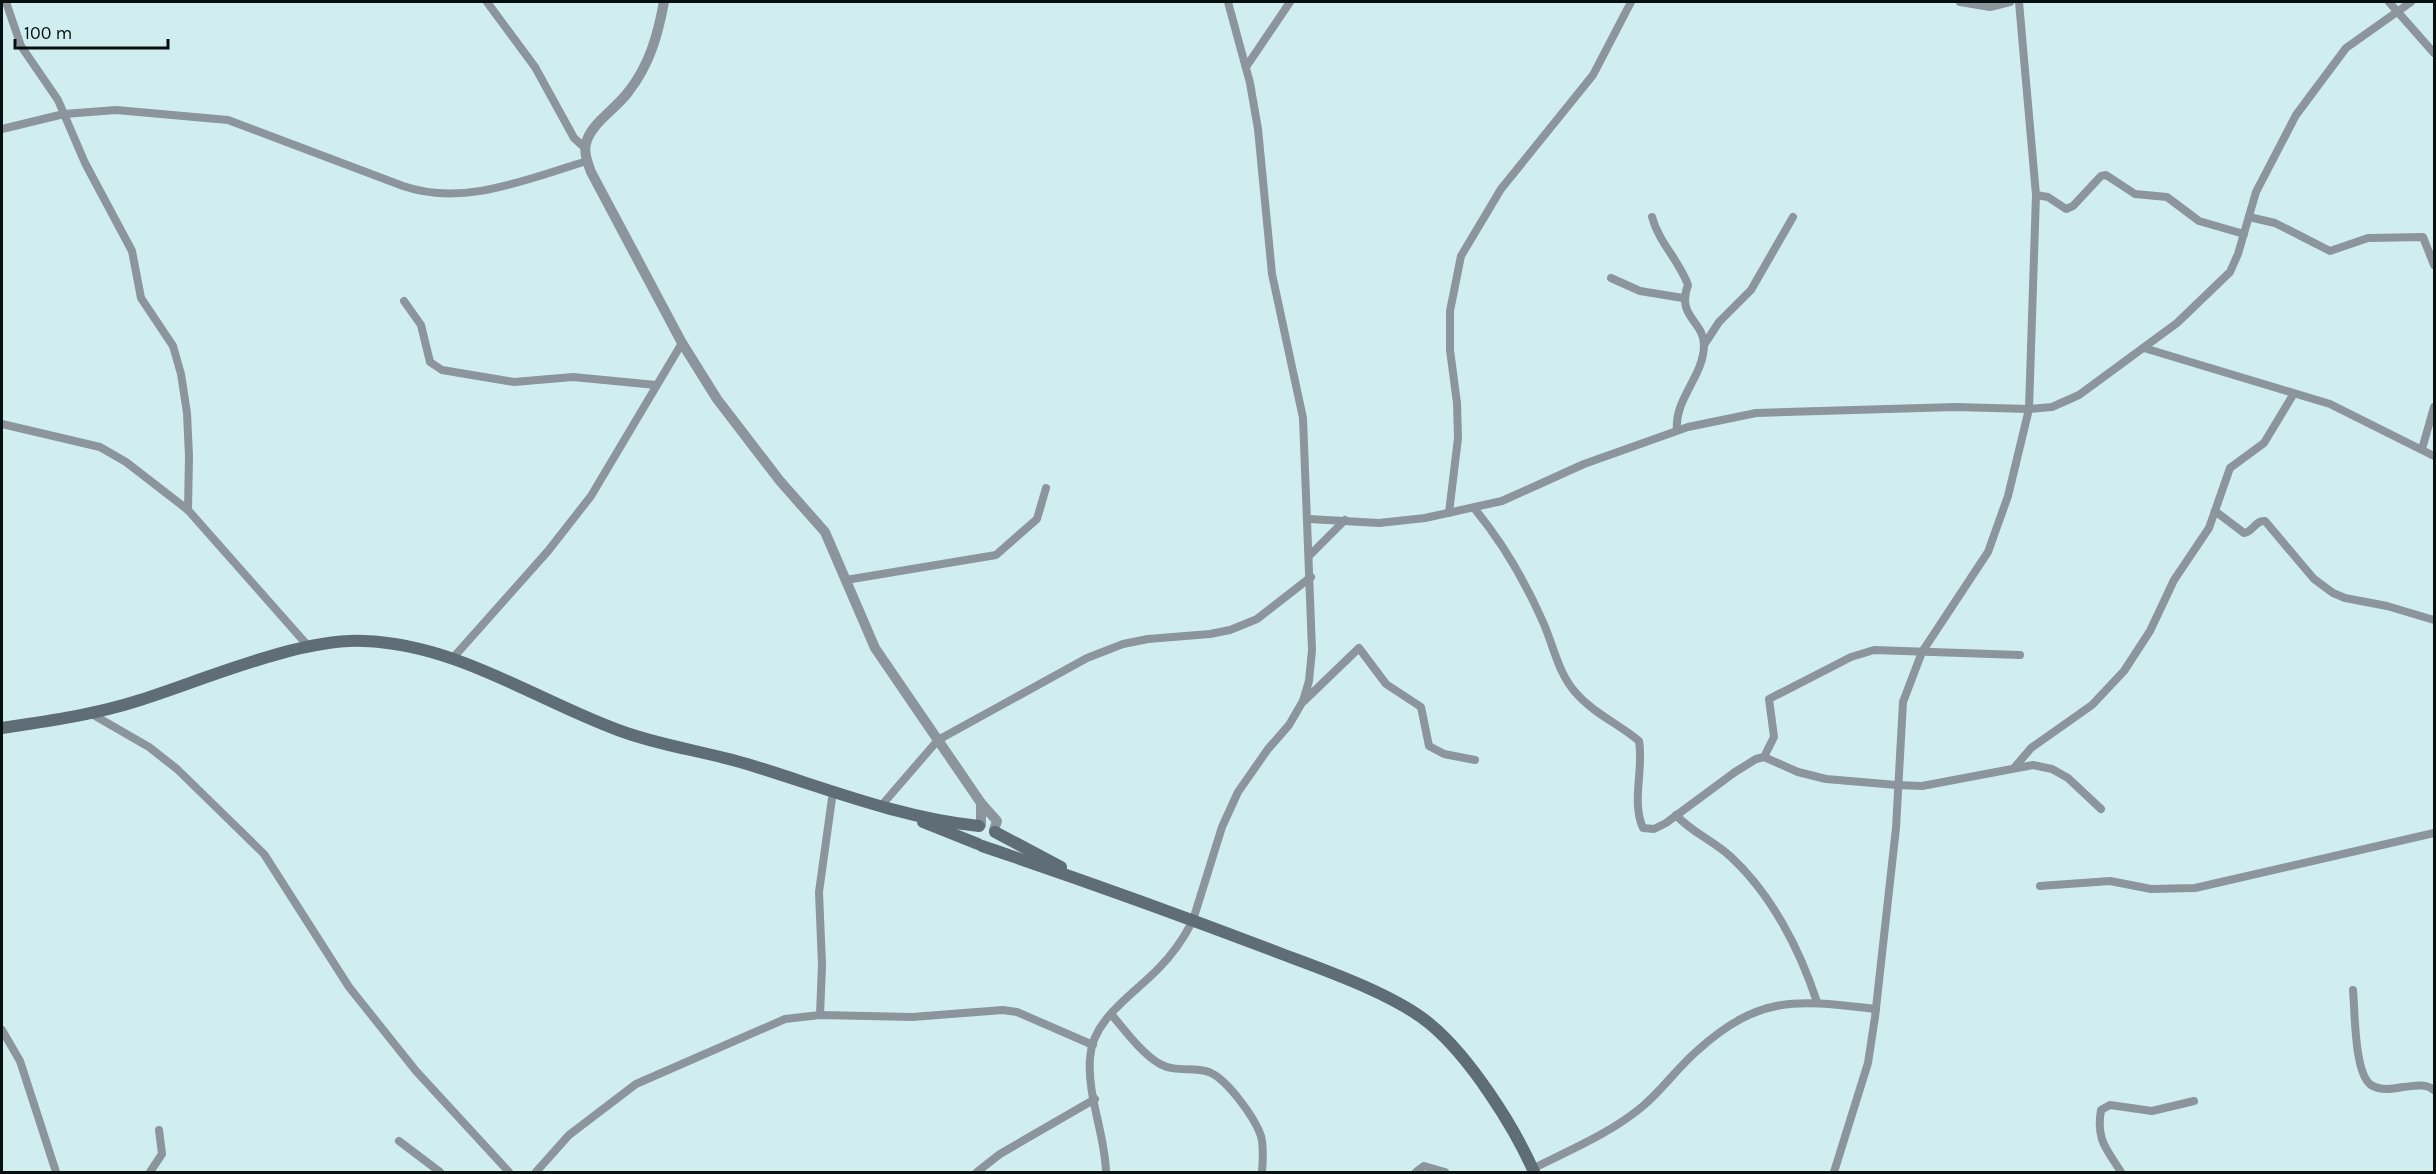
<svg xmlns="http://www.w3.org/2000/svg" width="2436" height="1174" font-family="Karla,sans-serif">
	<rect width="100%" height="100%" fill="#d0eef0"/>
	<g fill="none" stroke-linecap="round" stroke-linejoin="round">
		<g stroke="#8b959b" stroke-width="8">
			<polyline points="6,2 21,46 58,100 85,163 132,251 141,298 173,346 181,374 187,413 189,456 188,510"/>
			<polyline points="487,2 535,67 574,138 585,148"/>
			<polyline points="1960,2 1990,7 2010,2"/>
			<polyline points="2389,2 2434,53"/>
			<polyline points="1246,67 1290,2"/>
			<path d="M2 129 64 114 116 110 228 120 403 186C464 207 527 179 587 161"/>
			<polyline points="2036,195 2048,197 2066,209 2073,206 2101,176 2106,175 2135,194 2167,197 2199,221 2244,234"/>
			<path d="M1652 217C1659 243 1679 260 1688 285 1676 317 1704 321 1704 345 1704 376 1674 399 1677 430"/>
			<polyline points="2249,217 2275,223 2330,251 2368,238 2423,237 2434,265"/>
			<polyline points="1611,278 1640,291 1683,298"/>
			<polyline points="404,301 421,325 430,362 442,370 514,382 573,377 656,385"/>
			<polyline points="1704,345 1719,322 1751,290 1793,217"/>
			<polyline points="2144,348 2330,404 2434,456"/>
			<polyline points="2,424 100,447 126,462 188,510 309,647"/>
			<polyline points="2422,449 2434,407"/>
			<path d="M1474 508C1502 542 1525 581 1543 622 1554 647 1558 673 1576 693 1593 713 1619 724 1639 741 1644 770 1631 801 1643 828L1654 829 1666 823 1735 772 1756 759 1764 757 1798 772 1826 779 1897 785 1922 786 2033 765 2052 769 2068 778 2101 809"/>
			<path d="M2215 511 2244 533C2253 532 2255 520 2265 521L2314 579 2333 593 2345 598 2387 606 2434 620"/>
			<polyline points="1449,513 1458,438 1457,403 1450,350 1450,311 1461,256 1501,189 1593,75 1631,2"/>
			<polyline points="1309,519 1379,523 1425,518 1502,501 1584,464 1688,427 1756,413 1955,407 2029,409 2052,407 2079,395 2177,323 2230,272 2238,254 2256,192 2296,115 2346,48 2411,2"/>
			<polyline points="1310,555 1345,520"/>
			<polyline points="846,580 996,555 1037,519 1046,488"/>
			<polyline points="452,659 548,551 591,496 682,343"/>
			<polyline points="1304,701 1359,648 1386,684 1421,707 1429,746 1444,754 1475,760"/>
			<polyline points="90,713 149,747 177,769 264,854 349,987 416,1071 509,1172"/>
			<polyline points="1764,757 1774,737 1769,699 1851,657 1874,650 2020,655"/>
			<polyline points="2014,768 2031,748 2092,705 2124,671 2150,631 2174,580 2209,528 2230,468 2264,443 2293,395"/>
			<polyline points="881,806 938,740 1087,658 1123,644 1148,639 1210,634 1230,630 1257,619 1311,577"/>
			<path d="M1676 815C1691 832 1714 841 1731 857 1772 895 1800 950 1817 1002"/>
			<polyline points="2040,886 2110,881 2151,889 2195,888 2434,833"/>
			<path d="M2353 990C2355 1010 2354 1073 2371 1085 2381 1091 2392 1089 2403 1087 2414 1086 2425 1083 2434 1090"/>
			<path d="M1111 1014C1125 1030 1141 1053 1160 1064 1176 1073 1193 1066 1209 1072 1227 1079 1255 1118 1261 1136 1264 1148 1263 1160 1262 1172"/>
			<polyline points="820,1015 822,965 819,892 833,791"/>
			<polyline points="2,1030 20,1061 56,1172"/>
			<polyline points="399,1141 440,1172"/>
			<path d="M1532 1169C1570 1150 1611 1133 1643 1106 1663 1089 1678 1067 1698 1050 1761 994 1797 1000 1876 1009"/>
			<polyline points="150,1172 162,1154 159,1130"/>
			<polyline points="536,1172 569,1135 636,1084 785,1019 820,1015 912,1017 1003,1010 1017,1012 1093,1045"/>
			<polyline points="977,1172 1000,1154 1095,1099"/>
			<path d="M1106 1172C1105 1134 1087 1096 1090 1058 1092 1019 1134 994 1158 969 1173 954 1184 938 1193 920L1222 827 1238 792 1268 749 1289 725 1303 701 1309 681 1312 650 1303 418 1272 274 1258 129 1250 83 1228 2"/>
			<polyline points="1416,1172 1424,1166 1445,1172"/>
			<polyline points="1834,1172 1868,1063 1875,1017 1896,828 1903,702 1922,652 1988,552 2008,496 2029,409 2036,195 2019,2"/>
			<path d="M2121 1172C2106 1148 2096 1140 2101 1110L2110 1105 2152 1111 2194 1101"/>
		</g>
		<g stroke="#8b959b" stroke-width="10">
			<path d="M664 2C658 34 650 64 629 91 617 108 594 121 587 140 583 151 587 161 591 172L682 343 717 399 780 481 825 532 875 648 981 803V825"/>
			<polyline points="981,803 997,821 994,830"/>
		</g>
		<g stroke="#5f6e76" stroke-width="12">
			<path d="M2 728C47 721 93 715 137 701 201 681 298 638 364 641 456 644 534 699 618 730 660 746 704 751 747 764 823 787 899 818 979 826"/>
			<polyline points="923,822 978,844"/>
			<polyline points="995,832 1061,867"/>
			<path d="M982 846C1083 880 1183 916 1282 954 1325 970 1396 995 1430 1024 1469 1056 1514 1126 1534 1172"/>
		</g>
	</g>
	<rect width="2436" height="1174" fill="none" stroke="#061010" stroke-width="6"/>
	<path d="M15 39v9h153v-9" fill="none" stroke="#061010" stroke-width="3"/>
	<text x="24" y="39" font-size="18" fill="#061010" stroke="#d0eef0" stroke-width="4.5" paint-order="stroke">100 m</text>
</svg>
